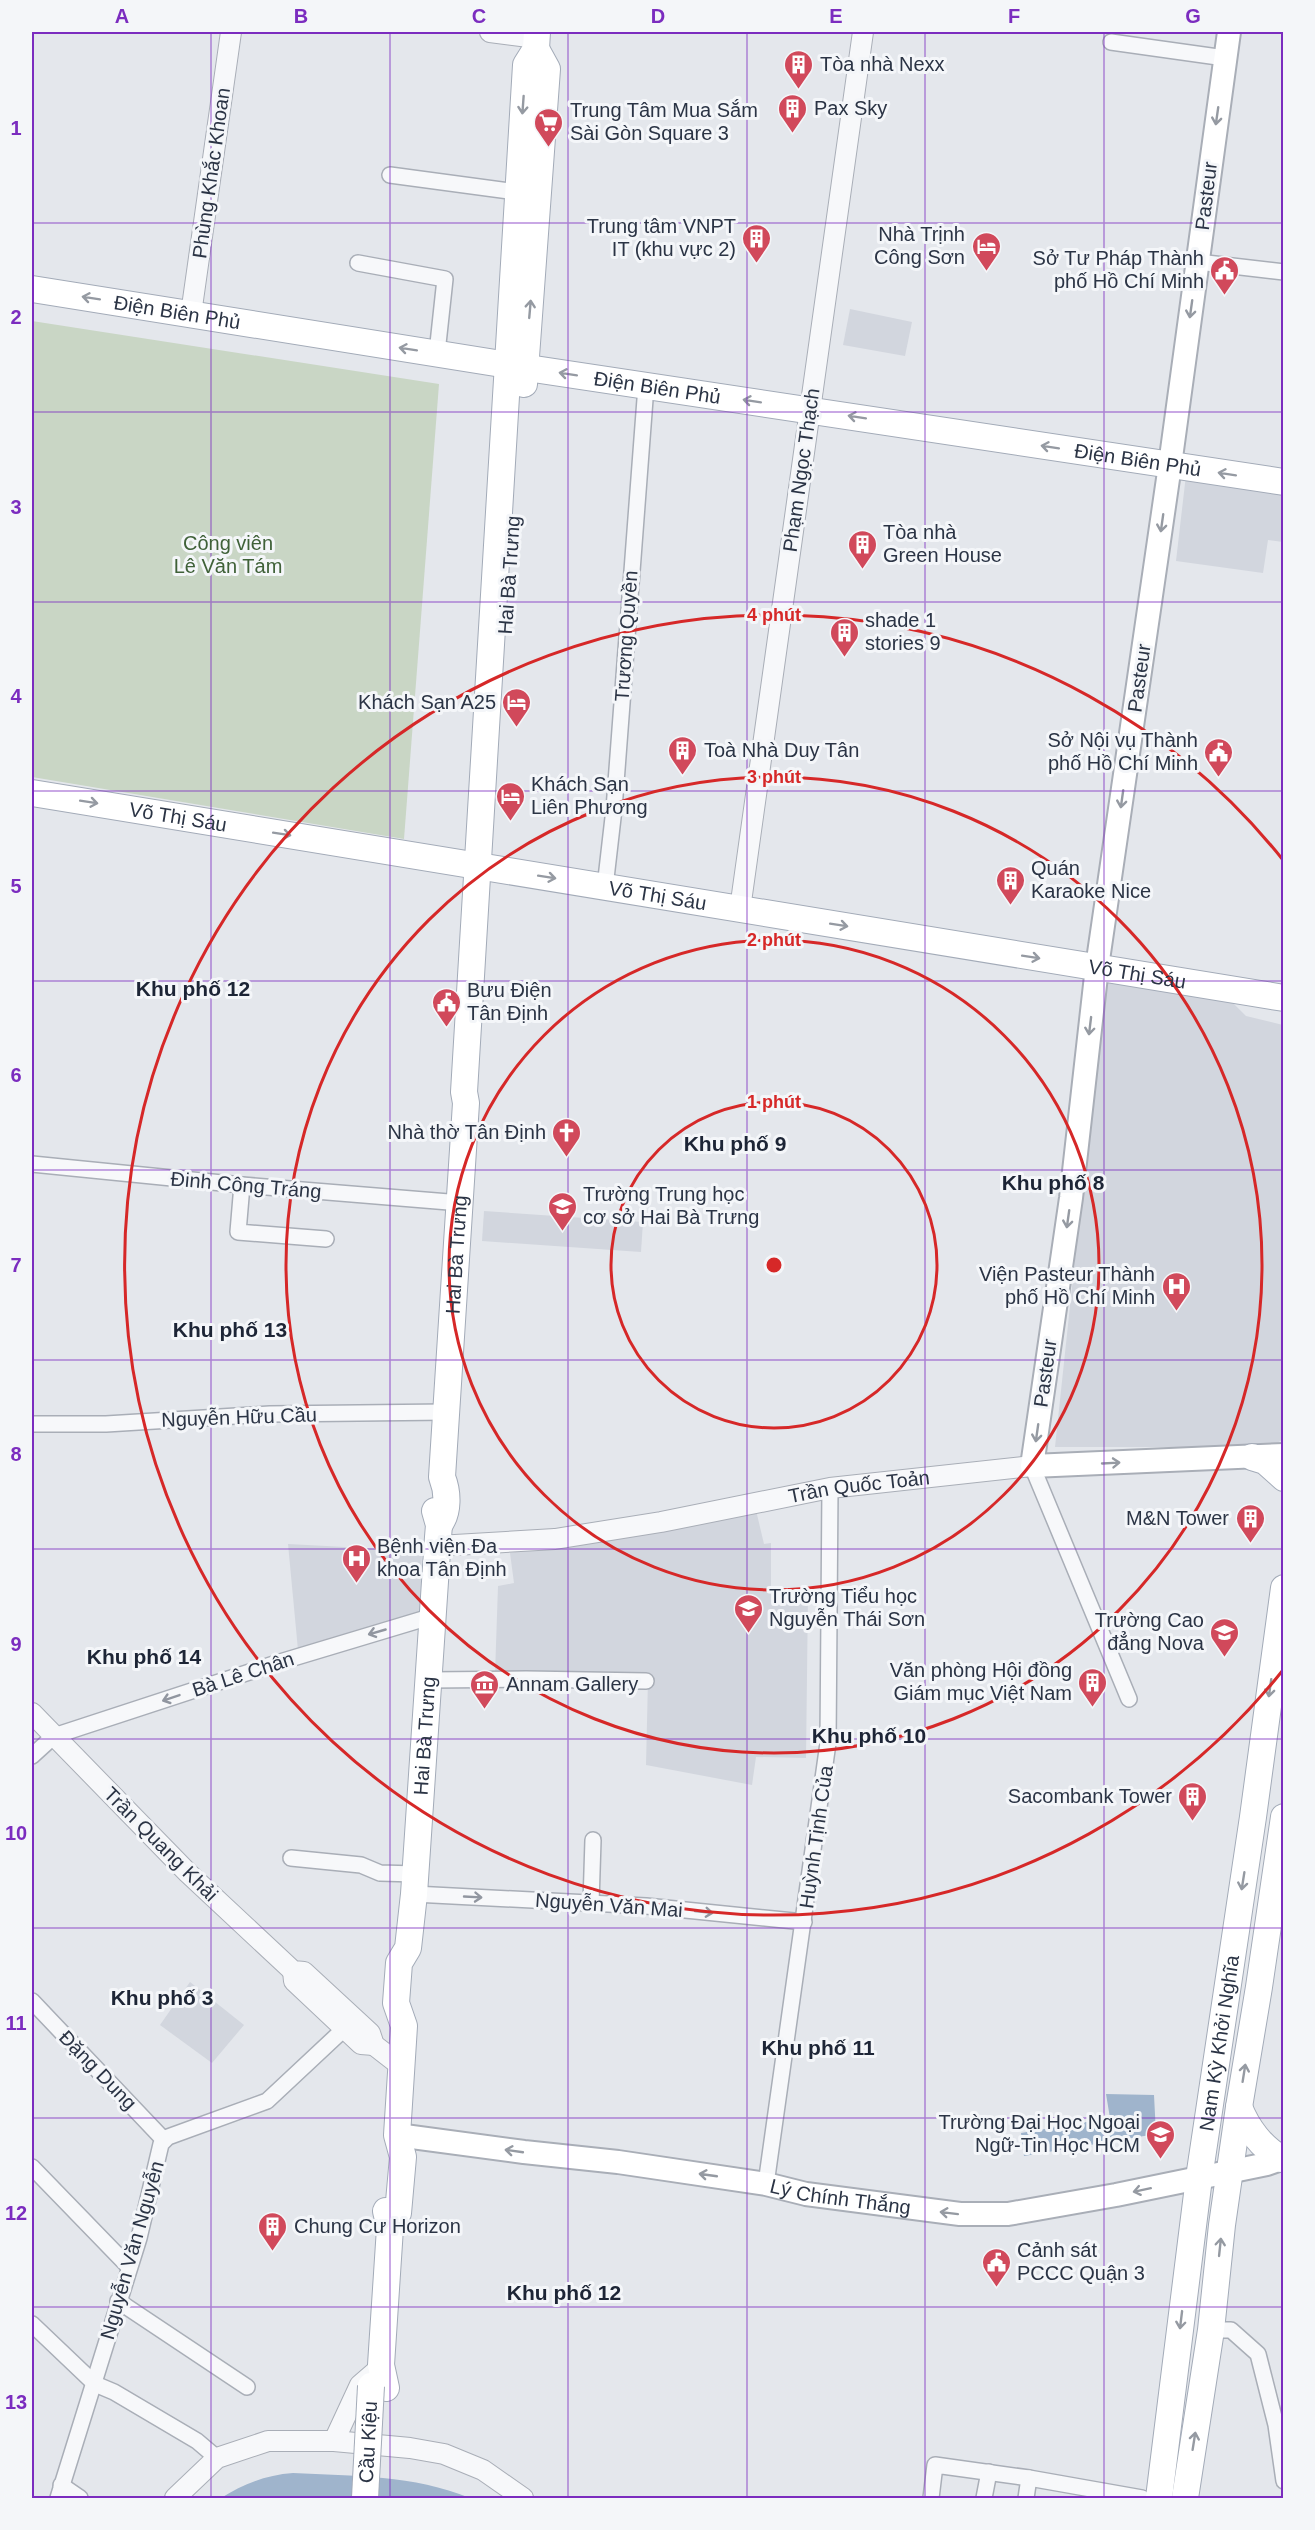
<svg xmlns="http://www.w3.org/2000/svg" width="1315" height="2530" font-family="Helvetica,sans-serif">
	<rect width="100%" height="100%" fill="#e4e7ec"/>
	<g fill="#d2d6de">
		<polygon points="850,309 912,322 905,356 843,345"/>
		<polygon points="1186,475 1283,493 1283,542 1268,540 1263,573 1176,561"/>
		<polygon points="1105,977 1231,1001 1246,1016 1283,1025 1283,1439 1272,1447 1055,1447"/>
		<polygon points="484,1211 643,1222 641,1252 482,1241"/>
		<polygon points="755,1506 764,1544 771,1543 771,1593 808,1593 806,1758 756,1757 752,1785 646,1765 648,1679 495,1674 498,1586 514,1583 510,1553"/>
		<polygon points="288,1544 422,1551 420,1614 298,1650"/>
		<polygon points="190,1982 244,2025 212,2063 160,2025"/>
	</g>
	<polygon fill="#c9d6c5" points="32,321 439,384 404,839 32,777"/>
	<g fill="#9fb4cc">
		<polygon points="1106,2094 1154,2095 1156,2134 1024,2156 1021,2133 1110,2118"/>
		<path d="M293 2473C353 2476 414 2475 470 2498H221C243 2484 266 2475 293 2473Z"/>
	</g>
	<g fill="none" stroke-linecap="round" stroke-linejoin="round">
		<defs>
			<g id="minor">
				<polyline points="1111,42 1225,58"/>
				<polyline points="390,175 517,192"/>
				<polyline points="1198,262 1284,272"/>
				<polyline points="358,263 445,279 437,353"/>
				<polyline points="605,887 614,809 646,386"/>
				<polyline points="32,1164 242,1185 461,1203"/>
				<polyline points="242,1185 238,1232 326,1239"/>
				<polyline points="32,1424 106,1424 270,1414 447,1412"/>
				<polyline points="1032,1466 1129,1699"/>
				<polyline points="430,1680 526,1679 646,1681"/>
				<polyline points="32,1756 54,1736 280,1662 433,1616"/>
				<polyline points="291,1858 361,1865 380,1873 416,1874"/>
				<polyline points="414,1894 646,1906 804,1922"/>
				<polyline points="591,1903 593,1840"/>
				<polyline points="32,2001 164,2140"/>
				<polyline points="32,2167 129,2267"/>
				<polyline points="766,2184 828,1743 830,1488"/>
				<polyline points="118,2301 247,2387"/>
				<polyline points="32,2324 95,2384 114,2392 197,2441 217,2458"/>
				<polyline points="1211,2330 1231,2330 1258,2354 1276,2425 1284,2481"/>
				<polyline points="1029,2478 1142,2498"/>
				<polyline points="61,2485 80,2498"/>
				<polyline points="58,2498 139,2238 161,2144 168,2137 267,2101 344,2029"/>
				<polyline points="931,2498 935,2465 1029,2478 1026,2498"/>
				<polyline points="984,2498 989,2472"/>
			</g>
			<g id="tertiary">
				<polyline points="490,32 537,38"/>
				<polyline points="191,314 231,32"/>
				<polyline points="740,909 863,32"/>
				<path id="s1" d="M438 1546 555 1539 661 1522 830 1488 1032 1466"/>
				<polyline points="32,1713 188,1873 293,1971 304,1972 370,2033 374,2045 401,2066"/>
				<polyline points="293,1971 294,1981 361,2044 374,2045"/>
				<polyline points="334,2441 360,2385 375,2372"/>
				<polyline points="175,2498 217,2458 268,2441 334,2441 410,2448 444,2454 483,2470 523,2498"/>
			</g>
			<g id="secondary">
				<polyline points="1229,32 1170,465 1097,967 1071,1198 1032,1466 1284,1455"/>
				<path id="s2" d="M397 2135 524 2152 618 2162 766 2184 806 2194 960 2214H1008L1116 2195 1267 2164 1284 2158"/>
			</g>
			<g id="primary">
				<path id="s3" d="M32 289 508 365 1284 482"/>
				<polyline points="524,384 547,69 536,49"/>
				<path id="s4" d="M32 793 1284 998"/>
				<polyline points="1252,1457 1265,1461 1284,1478"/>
				<path id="s5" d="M439 1525C449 1512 448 1492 442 1477L466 1103 464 1092 526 65 536 49 537 32"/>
				<path d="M1239 2107C1247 2128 1262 2148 1282 2159"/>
				<path id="s6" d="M390 2228 398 2213 403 2157 397 2135 404 2026 396 2003 399 1963 408 1948 414 1894 438 1537 439 1525 435 1511"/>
				<polyline points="386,2388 381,2365 390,2228 386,2211"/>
				<path id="s7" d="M1159 2498 1199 2178 1253 1817 1284 1588"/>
				<polyline points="1185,2498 1211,2330 1222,2225 1239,2107 1259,1987 1284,1817"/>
			</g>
		</defs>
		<use href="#minor" stroke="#a9aeb7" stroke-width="18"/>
		<use href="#tertiary" stroke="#a9aeb7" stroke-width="22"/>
		<use href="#secondary" stroke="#a9aeb7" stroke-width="26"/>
		<use href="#primary" stroke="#a3abb8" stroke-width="28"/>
		<use href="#minor" stroke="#f7f8fa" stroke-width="15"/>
		<use href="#tertiary" stroke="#f7f8fa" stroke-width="20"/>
		<use href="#secondary" stroke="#fff" stroke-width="22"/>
		<use href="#primary" stroke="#fff" stroke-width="26"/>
		<defs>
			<g id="primary-bridge">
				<path id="s8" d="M365 2498 371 2386"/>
			</g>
		</defs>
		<use href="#primary-bridge" stroke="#a3abb8" stroke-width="28" stroke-linecap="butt"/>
		<use href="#primary-bridge" stroke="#fff" stroke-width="26"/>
	</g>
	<defs><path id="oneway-shaft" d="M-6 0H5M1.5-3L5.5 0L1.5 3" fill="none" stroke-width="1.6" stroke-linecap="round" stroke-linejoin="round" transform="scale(1.5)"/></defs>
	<g stroke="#959aa2">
		<use href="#oneway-shaft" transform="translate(523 105) rotate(94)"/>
		<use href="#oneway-shaft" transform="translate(1217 116) rotate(98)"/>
		<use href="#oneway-shaft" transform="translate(91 298) rotate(-171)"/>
		<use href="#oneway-shaft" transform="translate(530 309) rotate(-85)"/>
		<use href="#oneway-shaft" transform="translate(1191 309) rotate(98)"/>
		<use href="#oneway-shaft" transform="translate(408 349) rotate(-171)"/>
		<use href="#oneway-shaft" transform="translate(568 374) rotate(-171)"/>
		<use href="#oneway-shaft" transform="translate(752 401) rotate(-171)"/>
		<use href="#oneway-shaft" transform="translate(857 417) rotate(-171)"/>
		<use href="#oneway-shaft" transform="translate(1050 447) rotate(-171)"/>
		<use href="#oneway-shaft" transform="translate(1227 474) rotate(-171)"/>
		<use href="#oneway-shaft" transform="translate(1162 523) rotate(98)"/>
		<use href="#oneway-shaft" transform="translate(1122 799) rotate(98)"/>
		<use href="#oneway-shaft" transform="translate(89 802) rotate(9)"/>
		<use href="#oneway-shaft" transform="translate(282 834) rotate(9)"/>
		<use href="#oneway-shaft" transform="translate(547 877) rotate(9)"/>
		<use href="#oneway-shaft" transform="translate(839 925) rotate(9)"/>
		<use href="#oneway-shaft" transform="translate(1031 957) rotate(9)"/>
		<use href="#oneway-shaft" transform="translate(1090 1026) rotate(97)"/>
		<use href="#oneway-shaft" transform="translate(1068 1219) rotate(98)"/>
		<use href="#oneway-shaft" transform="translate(1037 1433) rotate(98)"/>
		<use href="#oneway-shaft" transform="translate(1111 1463) rotate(-3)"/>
		<use href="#oneway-shaft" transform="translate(1270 1688) rotate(98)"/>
		<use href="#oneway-shaft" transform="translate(1243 1881) rotate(99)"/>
		<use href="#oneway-shaft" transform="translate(1244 2073) rotate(-81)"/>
		<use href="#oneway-shaft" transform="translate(514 2151) rotate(-172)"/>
		<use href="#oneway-shaft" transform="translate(708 2175) rotate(-172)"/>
		<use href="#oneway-shaft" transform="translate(1142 2190) rotate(168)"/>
		<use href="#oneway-shaft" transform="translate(949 2213) rotate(-173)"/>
		<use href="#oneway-shaft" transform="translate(1220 2247) rotate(-84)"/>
		<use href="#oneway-shaft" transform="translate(1181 2320) rotate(97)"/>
		<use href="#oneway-shaft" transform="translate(1194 2441) rotate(-81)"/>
	</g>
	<g stroke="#9196a0">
		<use href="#oneway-shaft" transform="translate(377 1632) rotate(164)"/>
		<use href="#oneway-shaft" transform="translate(171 1698) rotate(161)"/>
		<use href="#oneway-shaft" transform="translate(473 1897) rotate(3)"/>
		<use href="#oneway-shaft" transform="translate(704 1912) rotate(6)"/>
	</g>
	<path fill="none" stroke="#7b2cbf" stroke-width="1.5" stroke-opacity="0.55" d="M211 32V2498M390 32V2498M568 32V2498M747 32V2498M925 32V2498M1104 32V2498M32 223H1284M32 412H1284M32 602H1284M32 791H1284M32 981H1284M32 1170H1284M32 1360H1284M32 1549H1284M32 1739H1284M32 1928H1284M32 2118H1284M32 2307H1284"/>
	<g fill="none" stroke="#d62828" stroke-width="3">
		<circle cx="774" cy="1265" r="163"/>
		<circle cx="774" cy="1265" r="325"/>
		<circle cx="774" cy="1265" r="488"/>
		<path d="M1283 1670A650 650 0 1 1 1283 860"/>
	</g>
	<defs>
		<symbol id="building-pin" viewBox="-11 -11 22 30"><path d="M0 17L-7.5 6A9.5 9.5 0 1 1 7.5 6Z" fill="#d1495b" stroke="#f4f6f9"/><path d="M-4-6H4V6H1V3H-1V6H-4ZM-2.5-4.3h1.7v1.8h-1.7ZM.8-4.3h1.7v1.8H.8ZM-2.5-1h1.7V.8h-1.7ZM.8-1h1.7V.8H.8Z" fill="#fff"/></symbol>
		<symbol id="supermarket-pin" viewBox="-11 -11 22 30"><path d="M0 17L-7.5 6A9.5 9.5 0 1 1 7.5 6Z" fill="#d1495b" stroke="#f4f6f9"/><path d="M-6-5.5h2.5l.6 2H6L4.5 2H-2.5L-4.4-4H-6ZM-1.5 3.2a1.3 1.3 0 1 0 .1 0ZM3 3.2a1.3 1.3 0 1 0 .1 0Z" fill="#fff"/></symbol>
		<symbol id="hotel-pin" viewBox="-11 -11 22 30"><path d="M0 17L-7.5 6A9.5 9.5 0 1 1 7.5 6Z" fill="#d1495b" stroke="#f4f6f9"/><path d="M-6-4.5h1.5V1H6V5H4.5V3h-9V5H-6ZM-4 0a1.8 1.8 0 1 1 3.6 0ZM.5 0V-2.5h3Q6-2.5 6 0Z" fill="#fff"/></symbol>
		<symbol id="civic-pin" viewBox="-11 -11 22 30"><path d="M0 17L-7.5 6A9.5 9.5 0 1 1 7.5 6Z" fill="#d1495b" stroke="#f4f6f9"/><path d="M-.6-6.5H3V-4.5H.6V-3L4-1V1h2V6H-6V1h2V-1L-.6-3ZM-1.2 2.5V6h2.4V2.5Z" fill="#fff"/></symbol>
		<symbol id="church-pin" viewBox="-11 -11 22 30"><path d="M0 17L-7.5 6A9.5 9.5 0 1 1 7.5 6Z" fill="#d1495b" stroke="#f4f6f9"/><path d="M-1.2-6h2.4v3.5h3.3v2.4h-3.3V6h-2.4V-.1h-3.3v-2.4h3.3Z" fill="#fff"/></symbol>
		<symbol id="school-pin" viewBox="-11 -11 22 30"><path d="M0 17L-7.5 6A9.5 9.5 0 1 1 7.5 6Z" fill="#d1495b" stroke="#f4f6f9"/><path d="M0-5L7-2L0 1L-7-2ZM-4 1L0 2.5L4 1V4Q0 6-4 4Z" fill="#fff"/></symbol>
		<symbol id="hospital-pin" viewBox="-11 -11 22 30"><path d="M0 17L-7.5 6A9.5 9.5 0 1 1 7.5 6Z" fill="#d1495b" stroke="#f4f6f9"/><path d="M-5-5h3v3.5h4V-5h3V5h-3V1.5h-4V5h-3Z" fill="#fff"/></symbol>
		<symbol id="university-pin" viewBox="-11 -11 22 30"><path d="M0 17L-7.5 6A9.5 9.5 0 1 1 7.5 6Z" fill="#d1495b" stroke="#f4f6f9"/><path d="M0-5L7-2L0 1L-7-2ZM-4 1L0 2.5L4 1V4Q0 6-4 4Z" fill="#fff"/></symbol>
		<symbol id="museum-pin" viewBox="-11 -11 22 30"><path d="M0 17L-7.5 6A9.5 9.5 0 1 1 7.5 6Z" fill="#d1495b" stroke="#f4f6f9"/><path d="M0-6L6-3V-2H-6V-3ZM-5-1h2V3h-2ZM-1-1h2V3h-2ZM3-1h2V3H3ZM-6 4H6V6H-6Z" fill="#fff"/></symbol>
	</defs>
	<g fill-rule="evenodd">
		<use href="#building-pin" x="782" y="48" width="33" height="45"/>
		<use href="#building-pin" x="776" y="92" width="33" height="45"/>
		<use href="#supermarket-pin" x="532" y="106" width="33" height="45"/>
		<use href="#building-pin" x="740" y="222" width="33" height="45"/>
		<use href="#hotel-pin" x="970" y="230" width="33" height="45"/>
		<use href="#civic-pin" x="1208" y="254" width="33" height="45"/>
		<use href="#building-pin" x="846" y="528" width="33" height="45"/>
		<use href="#building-pin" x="828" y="616" width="33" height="45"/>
		<use href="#hotel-pin" x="500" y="686" width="33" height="45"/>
		<use href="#building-pin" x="666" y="734" width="33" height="45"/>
		<use href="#civic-pin" x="1202" y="736" width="33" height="45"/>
		<use href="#hotel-pin" x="494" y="780" width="33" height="45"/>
		<use href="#building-pin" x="994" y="864" width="33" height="45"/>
		<use href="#civic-pin" x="430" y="986" width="33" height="45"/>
		<use href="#church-pin" x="550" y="1116" width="33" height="45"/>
		<use href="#school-pin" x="546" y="1190" width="33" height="45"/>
		<use href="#hospital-pin" x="1160" y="1270" width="33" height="45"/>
		<use href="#building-pin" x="1234" y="1502" width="33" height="45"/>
		<use href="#hospital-pin" x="340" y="1542" width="33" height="45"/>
		<use href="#school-pin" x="732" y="1592" width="33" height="45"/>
		<use href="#university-pin" x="1208" y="1616" width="33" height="45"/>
		<use href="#building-pin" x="1076" y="1666" width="33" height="45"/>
		<use href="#museum-pin" x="468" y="1668" width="33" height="45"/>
		<use href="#building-pin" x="1176" y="1780" width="33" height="45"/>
		<use href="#university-pin" x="1144" y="2118" width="33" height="45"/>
		<use href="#building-pin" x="256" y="2210" width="33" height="45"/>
		<use href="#civic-pin" x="980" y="2246" width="33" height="45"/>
	</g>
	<g text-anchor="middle" stroke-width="6" stroke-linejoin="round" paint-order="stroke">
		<g font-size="20" fill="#2b3445" stroke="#f4f6f9" text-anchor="start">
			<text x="820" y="71">Tòa nhà Nexx</text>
			<text x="814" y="115">Pax Sky</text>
			<text x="570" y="117">Trung Tâm Mua Sắm<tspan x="570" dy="23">Sài Gòn Square 3</tspan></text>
			<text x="736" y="233" text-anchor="end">Trung tâm VNPT<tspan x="736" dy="23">IT (khu vực 2)</tspan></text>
			<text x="965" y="241" text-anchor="end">Nhà Trịnh<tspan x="965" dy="23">Công Sơn</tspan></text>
			<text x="1204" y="265" text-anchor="end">Sở Tư Pháp Thành<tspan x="1204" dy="23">phố Hồ Chí Minh</tspan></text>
			<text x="883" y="539">Tòa nhà<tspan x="883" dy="23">Green House</tspan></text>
			<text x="865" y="627">shade 1<tspan x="865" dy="23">stories 9</tspan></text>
			<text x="496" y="709" text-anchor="end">Khách Sạn A25</text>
			<text x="1198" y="747" text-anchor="end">Sở Nội vụ Thành<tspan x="1198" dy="23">phố Hồ Chí Minh</tspan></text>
			<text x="704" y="757">Toà Nhà Duy Tân</text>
			<text x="531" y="791">Khách Sạn<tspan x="531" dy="23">Liên Phương</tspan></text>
			<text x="1031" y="875">Quán<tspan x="1031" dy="23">Karaoke Nice</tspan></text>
			<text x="467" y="997">Bưu Điện<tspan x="467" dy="23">Tân Định</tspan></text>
			<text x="546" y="1139" text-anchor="end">Nhà thờ Tân Định</text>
			<text x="583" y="1201">Trường Trung học<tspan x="583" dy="23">cơ sở Hai Bà Trưng</tspan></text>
			<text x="1155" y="1281" text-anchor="end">Viện Pasteur Thành<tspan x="1155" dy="23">phố Hồ Chí Minh</tspan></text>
			<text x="1229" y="1525" text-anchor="end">M&amp;N Tower</text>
			<text x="377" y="1553">Bệnh viện Đa<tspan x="377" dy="23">khoa Tân Định</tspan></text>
			<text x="769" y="1603">Trường Tiểu học<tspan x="769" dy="23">Nguyễn Thái Sơn</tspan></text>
			<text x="1204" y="1627" text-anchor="end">Trường Cao<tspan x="1204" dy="23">đẳng Nova</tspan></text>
			<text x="1072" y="1677" text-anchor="end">Văn phòng Hội đồng<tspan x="1072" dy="23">Giám mục Việt Nam</tspan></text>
			<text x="506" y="1691">Annam Gallery</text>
			<text x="1172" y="1803" text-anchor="end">Sacombank Tower</text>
			<text x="1140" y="2129" text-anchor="end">Trường Đại Học Ngoại<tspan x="1140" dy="23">Ngữ-Tin Học HCM</tspan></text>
			<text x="294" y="2233">Chung Cư Horizon</text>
			<text x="1017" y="2257">Cảnh sát<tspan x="1017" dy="23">PCCC Quận 3</tspan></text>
		</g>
		<g font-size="20" fill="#2b3445" stroke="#f4f6f9">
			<text transform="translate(211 173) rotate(-82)" y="7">Phùng Khắc Khoan</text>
			<text transform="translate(1206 196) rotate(-83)" y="7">Pasteur</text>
			<text dy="7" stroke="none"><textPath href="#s3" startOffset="147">Điện Biên Phủ</textPath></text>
			<text dy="7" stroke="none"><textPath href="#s3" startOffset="633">Điện Biên Phủ</textPath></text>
			<text dy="7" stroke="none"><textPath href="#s3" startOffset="1119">Điện Biên Phủ</textPath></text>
			<text transform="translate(801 470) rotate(-82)" y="7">Phạm Ngọc Thạch</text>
			<text transform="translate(509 575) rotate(-86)" y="7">Hai Bà Trưng</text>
			<text transform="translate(626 636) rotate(-86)" y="7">Trương Quyền</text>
			<text transform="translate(1139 678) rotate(-82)" y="7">Pasteur</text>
			<text dy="7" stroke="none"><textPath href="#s4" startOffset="148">Võ Thị Sáu</textPath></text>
			<text dy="7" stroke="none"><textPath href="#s4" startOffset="634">Võ Thị Sáu</textPath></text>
			<text dy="7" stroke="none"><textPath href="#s4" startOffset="1120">Võ Thị Sáu</textPath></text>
			<text transform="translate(246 1185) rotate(5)" y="7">Ðinh Công Tráng</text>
			<text dy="7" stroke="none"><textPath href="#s5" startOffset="273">Hai Bà Trưng</textPath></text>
			<text transform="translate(1045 1373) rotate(-82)" y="7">Pasteur</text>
			<text transform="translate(239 1417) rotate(-2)" y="7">Nguyễn Hữu Cầu</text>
			<text dy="7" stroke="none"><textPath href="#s1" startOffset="426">Trần Quốc Toản</textPath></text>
			<text transform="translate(243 1674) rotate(-18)" y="7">Bà Lê Chân</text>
			<text dy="7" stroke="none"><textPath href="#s6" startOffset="500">Hai Bà Trưng</textPath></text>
			<text transform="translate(816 1837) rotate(-82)" y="7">Huỳnh Tịnh Của</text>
			<text transform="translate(161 1844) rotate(45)" y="7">Trần Quang Khải</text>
			<text transform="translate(609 1905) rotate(4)" y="7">Nguyễn Văn Mai</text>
			<text dy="7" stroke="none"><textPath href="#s7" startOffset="459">Nam Kỳ Khởi Nghĩa</textPath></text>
			<text transform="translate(98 2070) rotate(46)" y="7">Đặng Dung</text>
			<text dy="7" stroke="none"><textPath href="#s2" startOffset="448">Lý Chính Thắng</textPath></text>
			<text transform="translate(132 2250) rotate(-74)" y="7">Nguyễn Văn Nguyễn</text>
			<text dy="7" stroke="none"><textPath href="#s8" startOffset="56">Cầu Kiệu</textPath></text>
		</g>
		<g font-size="20" fill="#3f6138" stroke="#f4f6f9">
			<text x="228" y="550">Công viên<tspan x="228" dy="23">Lê Văn Tám</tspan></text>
		</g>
		<g font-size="21" font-weight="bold" fill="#1d2536" stroke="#f4f6f9">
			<text x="193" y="996">Khu phố 12</text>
			<text x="735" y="1151">Khu phố 9</text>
			<text x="1053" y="1190">Khu phố 8</text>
			<text x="230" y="1337">Khu phố 13</text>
			<text x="144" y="1664">Khu phố 14</text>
			<text x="869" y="1743">Khu phố 10</text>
			<text x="162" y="2005">Khu phố 3</text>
			<text x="818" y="2055">Khu phố 11</text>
			<text x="564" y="2300">Khu phố 12</text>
		</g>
	</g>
	<circle cx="774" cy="1265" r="9" fill="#d62828" stroke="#f4f6f9" stroke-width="3"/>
	<g font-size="18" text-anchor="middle" font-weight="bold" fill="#d62828" stroke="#f4f6f9" stroke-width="6" stroke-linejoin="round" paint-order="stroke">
		<text x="774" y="621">4 phút</text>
		<text x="774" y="783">3 phút</text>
		<text x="774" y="946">2 phút</text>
		<text x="774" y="1108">1 phút</text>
	</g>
	<rect width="1315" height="2530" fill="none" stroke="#f4f6f9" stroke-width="66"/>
	<rect x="33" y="33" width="1249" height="2464" fill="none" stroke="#7b2cbf" stroke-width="2"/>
	<g font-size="20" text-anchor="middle" font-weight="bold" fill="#7b2cbf">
		<text x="122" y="23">A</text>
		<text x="301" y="23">B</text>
		<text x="479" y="23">C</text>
		<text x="658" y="23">D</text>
		<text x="836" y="23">E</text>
		<text x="1014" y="23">F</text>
		<text x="1193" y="23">G</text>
		<text x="16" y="135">1</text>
		<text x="16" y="324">2</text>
		<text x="16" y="514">3</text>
		<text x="16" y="703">4</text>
		<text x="16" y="893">5</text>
		<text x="16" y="1082">6</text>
		<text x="16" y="1272">7</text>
		<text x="16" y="1461">8</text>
		<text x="16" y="1651">9</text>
		<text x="16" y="1840">10</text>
		<text x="16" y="2030">11</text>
		<text x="16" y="2220">12</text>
		<text x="16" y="2409">13</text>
	</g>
</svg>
